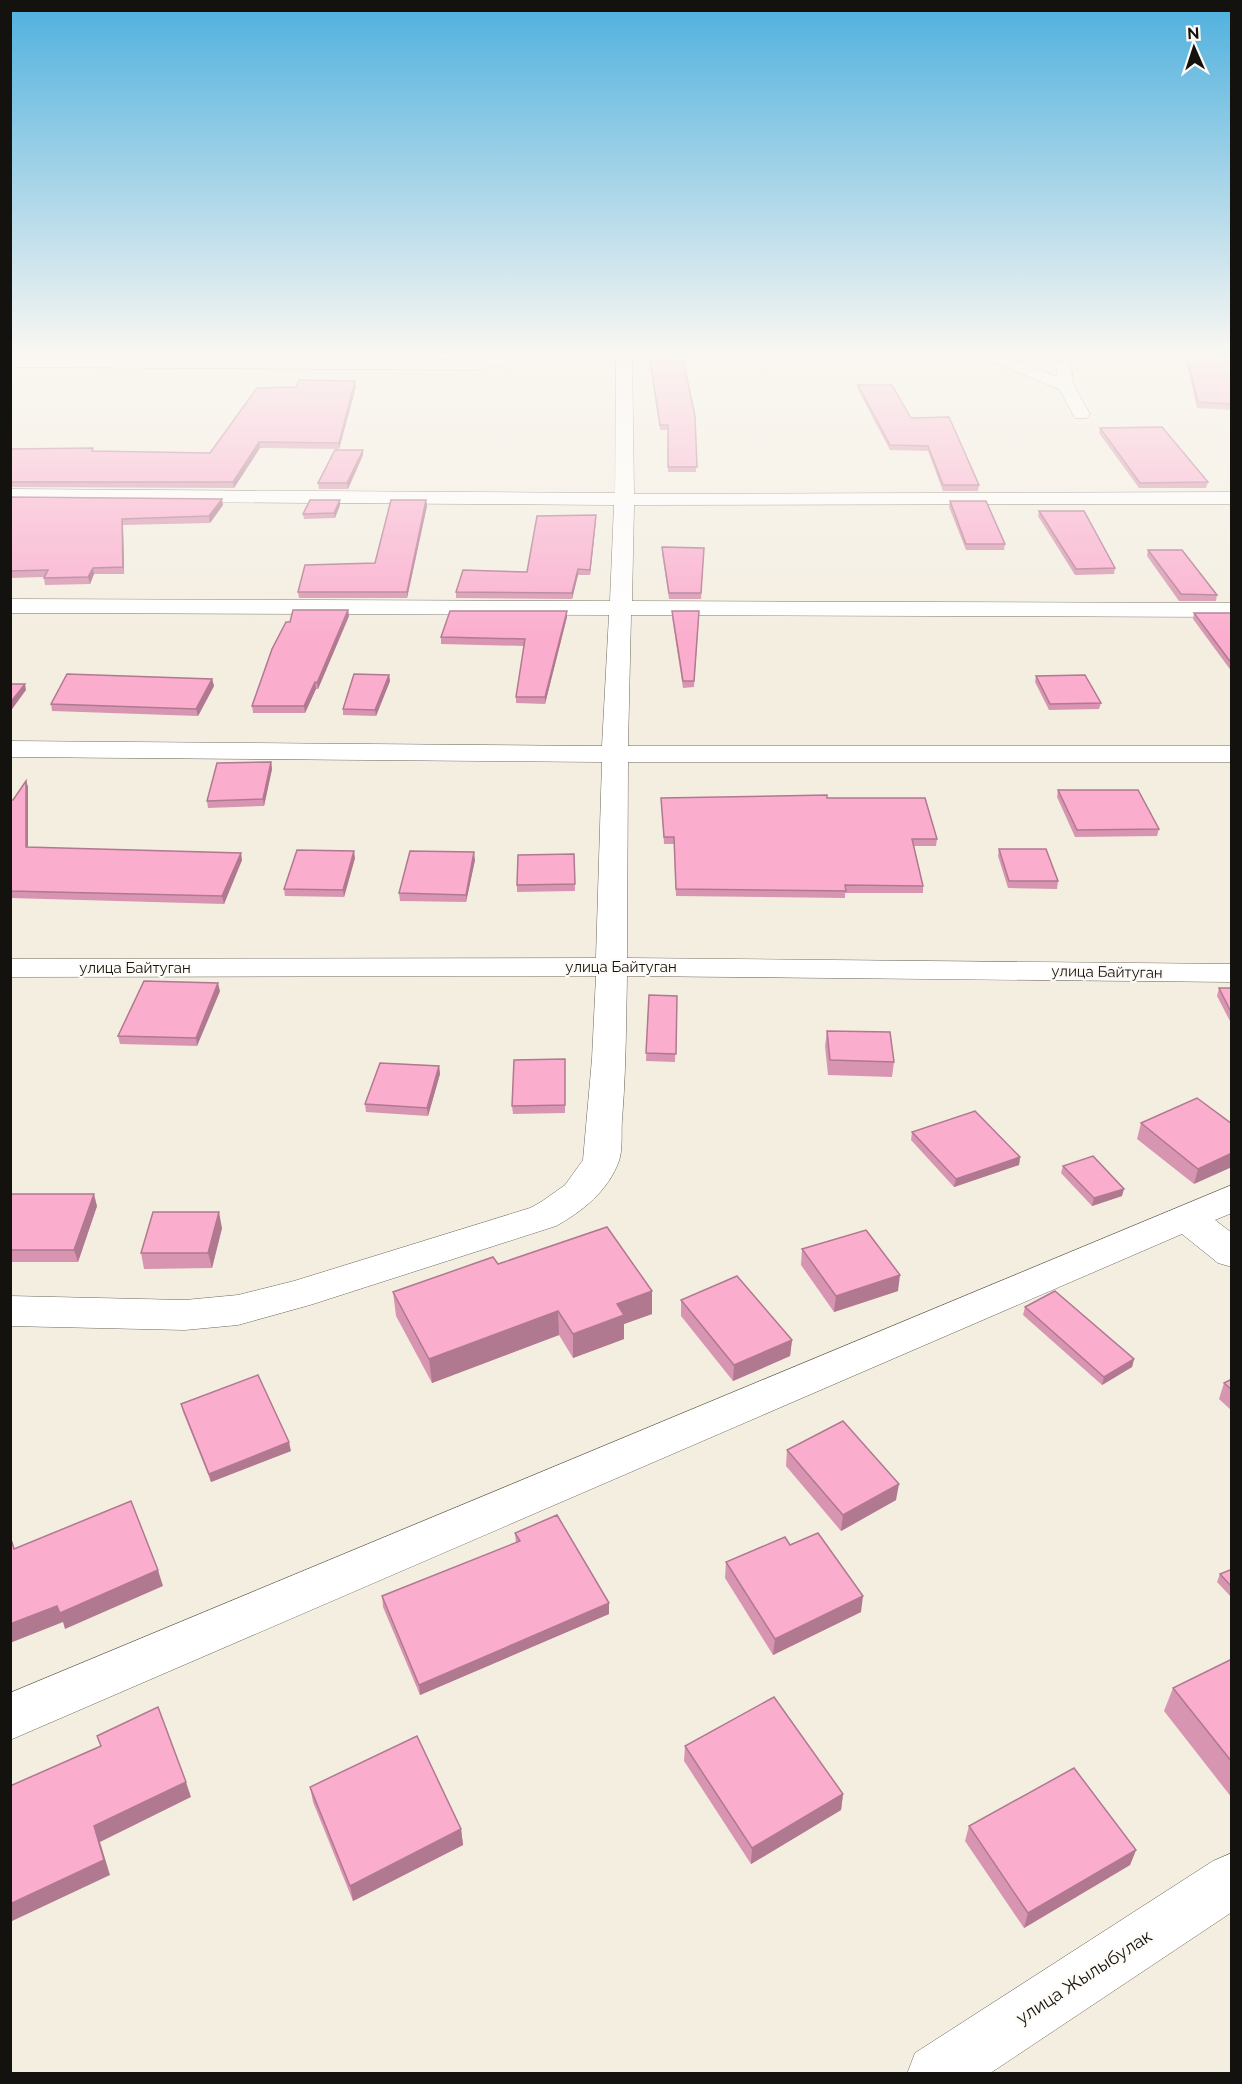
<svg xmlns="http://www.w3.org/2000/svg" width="1242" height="2084" font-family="Raleway,sans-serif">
	<rect width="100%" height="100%" fill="#f4eee1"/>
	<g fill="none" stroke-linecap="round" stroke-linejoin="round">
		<defs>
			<g id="minor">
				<polygon points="493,350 509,350 503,364 475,370 10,367 10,357 475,360 490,357"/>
				<path d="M616 350H632L634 494 1232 492V504L634 505 632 601 1232 603V617L631 615 628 746H1232V762H628L627 958 1232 964V982L627 976C626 1024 626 1072 622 1120 621 1132 623 1149 619 1161 608 1191 583 1211 556 1226L310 1305 238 1325 185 1330 10 1326V1296L185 1300 238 1295 294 1281 530 1208 541 1202 565 1185 583 1160 592 1059 596 976 10 977V959L596 958 602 762 10 757V741L602 746 609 615 10 613V599L610 601 614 505 10 501V489L615 493Z"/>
				<polygon points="902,350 979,350 1006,356 1057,377 1056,364 1058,361 1070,361 1074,386 1090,414 1087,418 1075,418 1059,389 996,363 975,359 910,355"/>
				<polygon points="1074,350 1232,351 1232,361 1082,355"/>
				<polygon points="1232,1185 1232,1213 1215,1220 1232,1233 1232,1267 1218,1263 1182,1234 10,1740 10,1693"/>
				<polygon points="1232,1853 1232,1912 989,2074 907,2074 915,2053 1213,1861"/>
			</g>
		</defs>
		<use href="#minor" stroke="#6e695d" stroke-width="1"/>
		<use href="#minor" fill="#fff" fill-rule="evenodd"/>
	</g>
	<g fill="#d895b1">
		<polygon points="323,350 375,350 370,357 348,357"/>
		<polygon points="1187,357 1232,358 1232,410 1197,408 1186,361"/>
		<polygon points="650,361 695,416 696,472 668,472 668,430 660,430"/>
		<polygon points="858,385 911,418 979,485 978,491 943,491 928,451 890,450 858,390"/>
		<polygon points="356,387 339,449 260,448 234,488 10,487 10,449 93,448 94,451 210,453"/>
		<polygon points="1100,428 1208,482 1206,488 1139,488 1099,433"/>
		<polygon points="363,455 348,489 319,489 318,483"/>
		<polygon points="10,497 223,505 210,523 123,525 124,574 94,574 90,584 45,585 44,578 44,577 10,578"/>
		<polygon points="950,501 1005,544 1004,550 966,550 949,507"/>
		<polygon points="340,505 335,518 304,519 303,514"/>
		<polygon points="427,506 407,598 299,598 298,592 375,563"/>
		<polygon points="1039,511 1115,568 1114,574 1075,575 1038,516"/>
		<polygon points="596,520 590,575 578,575 572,599 456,598 456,592 527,572"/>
		<polygon points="662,547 704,548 701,599 669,599 662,553"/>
		<polygon points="1148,550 1217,595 1216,601 1179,601 1147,556"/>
		<polygon points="348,610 349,616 318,689 316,689 305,713 253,713 252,706 290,622"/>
		<polygon points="567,611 567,617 545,704 516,703 516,697 524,646 441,644 441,637"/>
		<polygon points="672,611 699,611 694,687 683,688 672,617"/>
		<polygon points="1194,613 1232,613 1232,672 1193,619"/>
		<polygon points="389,675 390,681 376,716 343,715 343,709"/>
		<polygon points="1036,676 1101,703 1099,709 1049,710 1035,682"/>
		<polygon points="212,679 214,686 198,716 52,711 51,704"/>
		<polygon points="271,762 272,769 264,806 208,808 207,801"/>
		<polygon points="26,781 28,787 28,847 242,860 224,904 10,898 10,800 13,800"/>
		<polygon points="1058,790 1159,829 1157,836 1075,837 1057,797"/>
		<polygon points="661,798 827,798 937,839 936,846 914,846 923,886 923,893 845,893 845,898 676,896 674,844 664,844"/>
		<polygon points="999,849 1058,881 1057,889 1008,888 998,856"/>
		<polygon points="574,854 575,891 517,892 517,885"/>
		<polygon points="355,858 344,897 285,896 284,889"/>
		<polygon points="475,860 466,902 400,901 399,893"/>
		<polygon points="1219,988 1232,988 1232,1025 1217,996"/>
		<polygon points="220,991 197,1046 120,1044 118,1036"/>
		<polygon points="649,995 677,996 675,1062 646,1061"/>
		<polygon points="827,1031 894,1062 892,1077 828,1075 825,1046"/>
		<polygon points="565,1059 565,1113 513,1114 512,1106"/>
		<polygon points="439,1066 440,1074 428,1116 366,1112 365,1104"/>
		<polygon points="1141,1123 1232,1124 1194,1184 1137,1139"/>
		<polygon points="912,1132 1020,1157 1019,1165 954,1187 911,1140"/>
		<polygon points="1063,1166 1122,1196 1092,1206 1061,1173"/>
		<polygon points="10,1194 97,1206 78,1262 10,1262"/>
		<polygon points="222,1228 212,1268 144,1269 141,1253"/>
		<polygon points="802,1249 898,1291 834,1312 801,1265"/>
		<polygon points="498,1264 652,1291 652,1314 624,1324 624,1339 573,1358 559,1335 432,1383 396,1316 393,1292"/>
		<polygon points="681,1300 792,1340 790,1356 733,1381 681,1316"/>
		<polygon points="1025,1307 1134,1359 1132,1367 1102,1385 1023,1315"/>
		<polygon points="1232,1379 1232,1411 1219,1399 1224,1383"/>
		<polygon points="181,1404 291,1451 211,1482 183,1412"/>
		<polygon points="787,1450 896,1500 841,1531 786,1466"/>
		<polygon points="515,1533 609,1603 609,1614 420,1695 383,1607 382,1596 516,1543"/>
		<polygon points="790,1545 861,1612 773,1655 725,1578 726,1562"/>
		<polygon points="1232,1569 1232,1598 1217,1582 1220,1574"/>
		<polygon points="1232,1659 1232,1798 1164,1711 1173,1688"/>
		<polygon points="685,1746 843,1794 841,1810 751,1864 684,1761"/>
		<polygon points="310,1787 461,1829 463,1845 353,1901 313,1802"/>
		<polygon points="969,1826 1136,1850 1130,1865 1024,1928 965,1841"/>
	</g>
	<g fill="#b07990">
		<polygon points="371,350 375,350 370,357 370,352"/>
		<polygon points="355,381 356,387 339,449 339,443"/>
		<polygon points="259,442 260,448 234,488 233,482"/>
		<polygon points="363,450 363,455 348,489 347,483"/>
		<polygon points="222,499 223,505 210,523 209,516"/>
		<polygon points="340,500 340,505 335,518 334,513"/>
		<polygon points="426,500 427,506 407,598 407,592"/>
		<polygon points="596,515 596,520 590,575 590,570"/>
		<polygon points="122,519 123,525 124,574 123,567"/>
		<polygon points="93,568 94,574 90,584 88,577"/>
		<polygon points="578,569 578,575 572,599 572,593"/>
		<polygon points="348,610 349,616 318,689 317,683"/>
		<polygon points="567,611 567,617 545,704 545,697"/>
		<polygon points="389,675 390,681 376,716 375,710"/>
		<polygon points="212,679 214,686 198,716 196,709"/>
		<polygon points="315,682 316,689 305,713 304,706"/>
		<polygon points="25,684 26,690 10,712 10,703"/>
		<polygon points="271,762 272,769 264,806 263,799"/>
		<polygon points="26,781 28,787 28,854 26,847"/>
		<polygon points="354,851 355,858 344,897 343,890"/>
		<polygon points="474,852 475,860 466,902 466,895"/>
		<polygon points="241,853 242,860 224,904 222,896"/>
		<polygon points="218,983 220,991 197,1046 196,1038"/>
		<polygon points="439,1066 440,1074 428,1116 427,1108"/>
		<polygon points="1232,1153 1232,1167 1194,1184 1198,1169"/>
		<polygon points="1020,1157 1019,1165 954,1187 956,1179"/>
		<polygon points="1124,1189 1122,1196 1092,1206 1094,1198"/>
		<polygon points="94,1194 97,1206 78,1262 74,1250"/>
		<polygon points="219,1212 222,1228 212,1268 208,1253"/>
		<polygon points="900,1275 898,1291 834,1312 836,1296"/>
		<polygon points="652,1291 652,1314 624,1324 624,1339 573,1358 573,1334 617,1304"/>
		<polygon points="558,1311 559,1335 432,1383 429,1359"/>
		<polygon points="792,1340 790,1356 733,1381 734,1365"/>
		<polygon points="1134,1359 1132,1367 1102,1385 1104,1377"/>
		<polygon points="289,1442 291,1451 211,1482 209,1474"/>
		<polygon points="899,1484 896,1500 841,1531 843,1515"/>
		<polygon points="158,1570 163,1586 65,1629 63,1622 10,1643 10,1624 57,1606"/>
		<polygon points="863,1596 861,1612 773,1655 775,1639"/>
		<polygon points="609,1603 609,1614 420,1695 419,1685"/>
		<polygon points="186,1782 191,1797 100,1842 110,1875 10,1922 10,1904 94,1826"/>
		<polygon points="843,1794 841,1810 751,1864 752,1848"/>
		<polygon points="461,1829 463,1845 353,1901 350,1886"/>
		<polygon points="1136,1850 1130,1865 1024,1928 1028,1913"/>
	</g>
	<g fill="#fbadce" stroke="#b07990" stroke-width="1.5">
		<polygon points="340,350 371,350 370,352 348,352"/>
		<polygon points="1187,357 1232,358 1232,404 1198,402"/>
		<polygon points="683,360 695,416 697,467 668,467 668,425 660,425 650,361"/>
		<polygon points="299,380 355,381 339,443 259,442 233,482 10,482 10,449 93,448 92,451 210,453 257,388 296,387"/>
		<polygon points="858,385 892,385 911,418 949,417 979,485 943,485 928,446 890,445"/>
		<polygon points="1162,427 1208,482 1140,483 1100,428"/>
		<polygon points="335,450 363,450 347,483 318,483"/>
		<polygon points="10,497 222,499 209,516 122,519 123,567 93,568 88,577 44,578 48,570 10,571"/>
		<polygon points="310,500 340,500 334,513 303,514"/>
		<polygon points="391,500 426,500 407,592 298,592 305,565 375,563"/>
		<polygon points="950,501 986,501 1005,544 966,544"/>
		<polygon points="1039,511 1084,511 1115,568 1076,569"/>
		<polygon points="596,515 590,570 578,569 572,593 456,592 463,570 527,572 537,516"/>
		<polygon points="662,547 704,548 701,593 669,593"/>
		<polygon points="1148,550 1182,550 1217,595 1181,594"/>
		<polygon points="293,610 348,610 317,683 315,682 304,706 252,706 272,649 286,622 290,622"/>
		<polygon points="450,611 567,611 545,697 516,697 525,639 441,637"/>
		<polygon points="672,611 699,611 694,681 683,681"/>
		<polygon points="1194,613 1232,613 1232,664"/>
		<polygon points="67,674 212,679 196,709 51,704"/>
		<polygon points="354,674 389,675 375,710 343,709"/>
		<polygon points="1085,675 1101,703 1050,704 1036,676"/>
		<polygon points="10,684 25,684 10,703"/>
		<polygon points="271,762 263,799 207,801 217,763"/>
		<polygon points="26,781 26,847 241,853 222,896 10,891 10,800 13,800"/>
		<polygon points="1058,790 1138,790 1159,829 1077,830"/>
		<polygon points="827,795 827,798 925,798 937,839 912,839 923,886 845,885 846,891 676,889 674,837 664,837 661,798"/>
		<polygon points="999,849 1046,849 1058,881 1009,881"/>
		<polygon points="297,850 354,851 343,890 284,889"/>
		<polygon points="410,851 474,852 466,895 399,893"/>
		<polygon points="574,854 575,884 517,885 518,855"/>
		<polygon points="144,981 218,983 196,1038 118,1036"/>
		<polygon points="1219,988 1232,988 1232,1014"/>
		<polygon points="649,995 677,996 676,1054 646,1053"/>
		<polygon points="827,1031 890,1032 894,1062 830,1060"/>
		<polygon points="565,1059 565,1105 512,1106 514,1060"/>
		<polygon points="380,1063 439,1066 427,1108 365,1104"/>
		<polygon points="1197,1098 1232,1124 1232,1153 1198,1169 1141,1123"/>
		<polygon points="975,1111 1020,1157 956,1179 912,1132"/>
		<polygon points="1093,1156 1124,1189 1094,1198 1063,1166"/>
		<polygon points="10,1194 94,1194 74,1250 10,1250"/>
		<polygon points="153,1212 219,1212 208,1253 141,1253"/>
		<polygon points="607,1227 652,1291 617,1304 624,1315 573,1334 558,1311 429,1359 393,1292 493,1257 498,1264"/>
		<polygon points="866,1230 900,1275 836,1296 802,1249"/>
		<polygon points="737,1276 792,1340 734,1365 681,1300"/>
		<polygon points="1055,1291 1134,1359 1104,1377 1025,1307"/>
		<polygon points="258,1375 289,1442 209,1474 181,1404"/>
		<polygon points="1232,1379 1232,1390 1224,1383"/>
		<polygon points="843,1421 899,1484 843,1515 787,1450"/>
		<polygon points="131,1501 158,1570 60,1613 57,1606 10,1624 10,1543 12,1542 14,1549"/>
		<polygon points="557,1515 609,1603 419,1685 382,1596 520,1541 515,1533"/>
		<polygon points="818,1533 863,1596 775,1639 726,1562 785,1537 790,1545"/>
		<polygon points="1232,1569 1232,1587 1220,1574"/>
		<polygon points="1232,1659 1232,1762 1173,1688"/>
		<polygon points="774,1697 843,1794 752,1848 685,1746"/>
		<polygon points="158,1707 186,1782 94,1826 104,1860 10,1904 10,1786 101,1746 97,1736"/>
		<polygon points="417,1736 461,1829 350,1886 310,1787"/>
		<polygon points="1074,1768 1136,1850 1028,1913 969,1826"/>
	</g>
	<linearGradient id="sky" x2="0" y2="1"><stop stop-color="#4eb0de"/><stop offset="0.55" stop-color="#faf7f2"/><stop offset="1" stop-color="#faf7f2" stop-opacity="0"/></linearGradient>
	<rect width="1242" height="642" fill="url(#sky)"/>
	<g text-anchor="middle" stroke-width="4.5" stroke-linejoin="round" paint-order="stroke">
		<g font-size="15" fill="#14120e" stroke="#fefbf6">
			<text x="621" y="972">улица Байтуган</text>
			<text x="135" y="973">улица Байтуган</text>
			<text transform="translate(1107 972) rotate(1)" y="5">улица Байтуган</text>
		</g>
		<g font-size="18" fill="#14120e" stroke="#fefbf6">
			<text transform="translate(1084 1977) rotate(-33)" y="6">улица Жылыбулак</text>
		</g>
	</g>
	<rect width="1242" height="2084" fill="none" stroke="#14120e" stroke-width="24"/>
	<g transform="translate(1194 48) rotate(357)" stroke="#fefbf6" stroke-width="4.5" paint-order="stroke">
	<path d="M0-4.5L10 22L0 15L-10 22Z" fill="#14120e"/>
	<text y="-9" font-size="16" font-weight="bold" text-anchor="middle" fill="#14120e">N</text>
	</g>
</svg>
